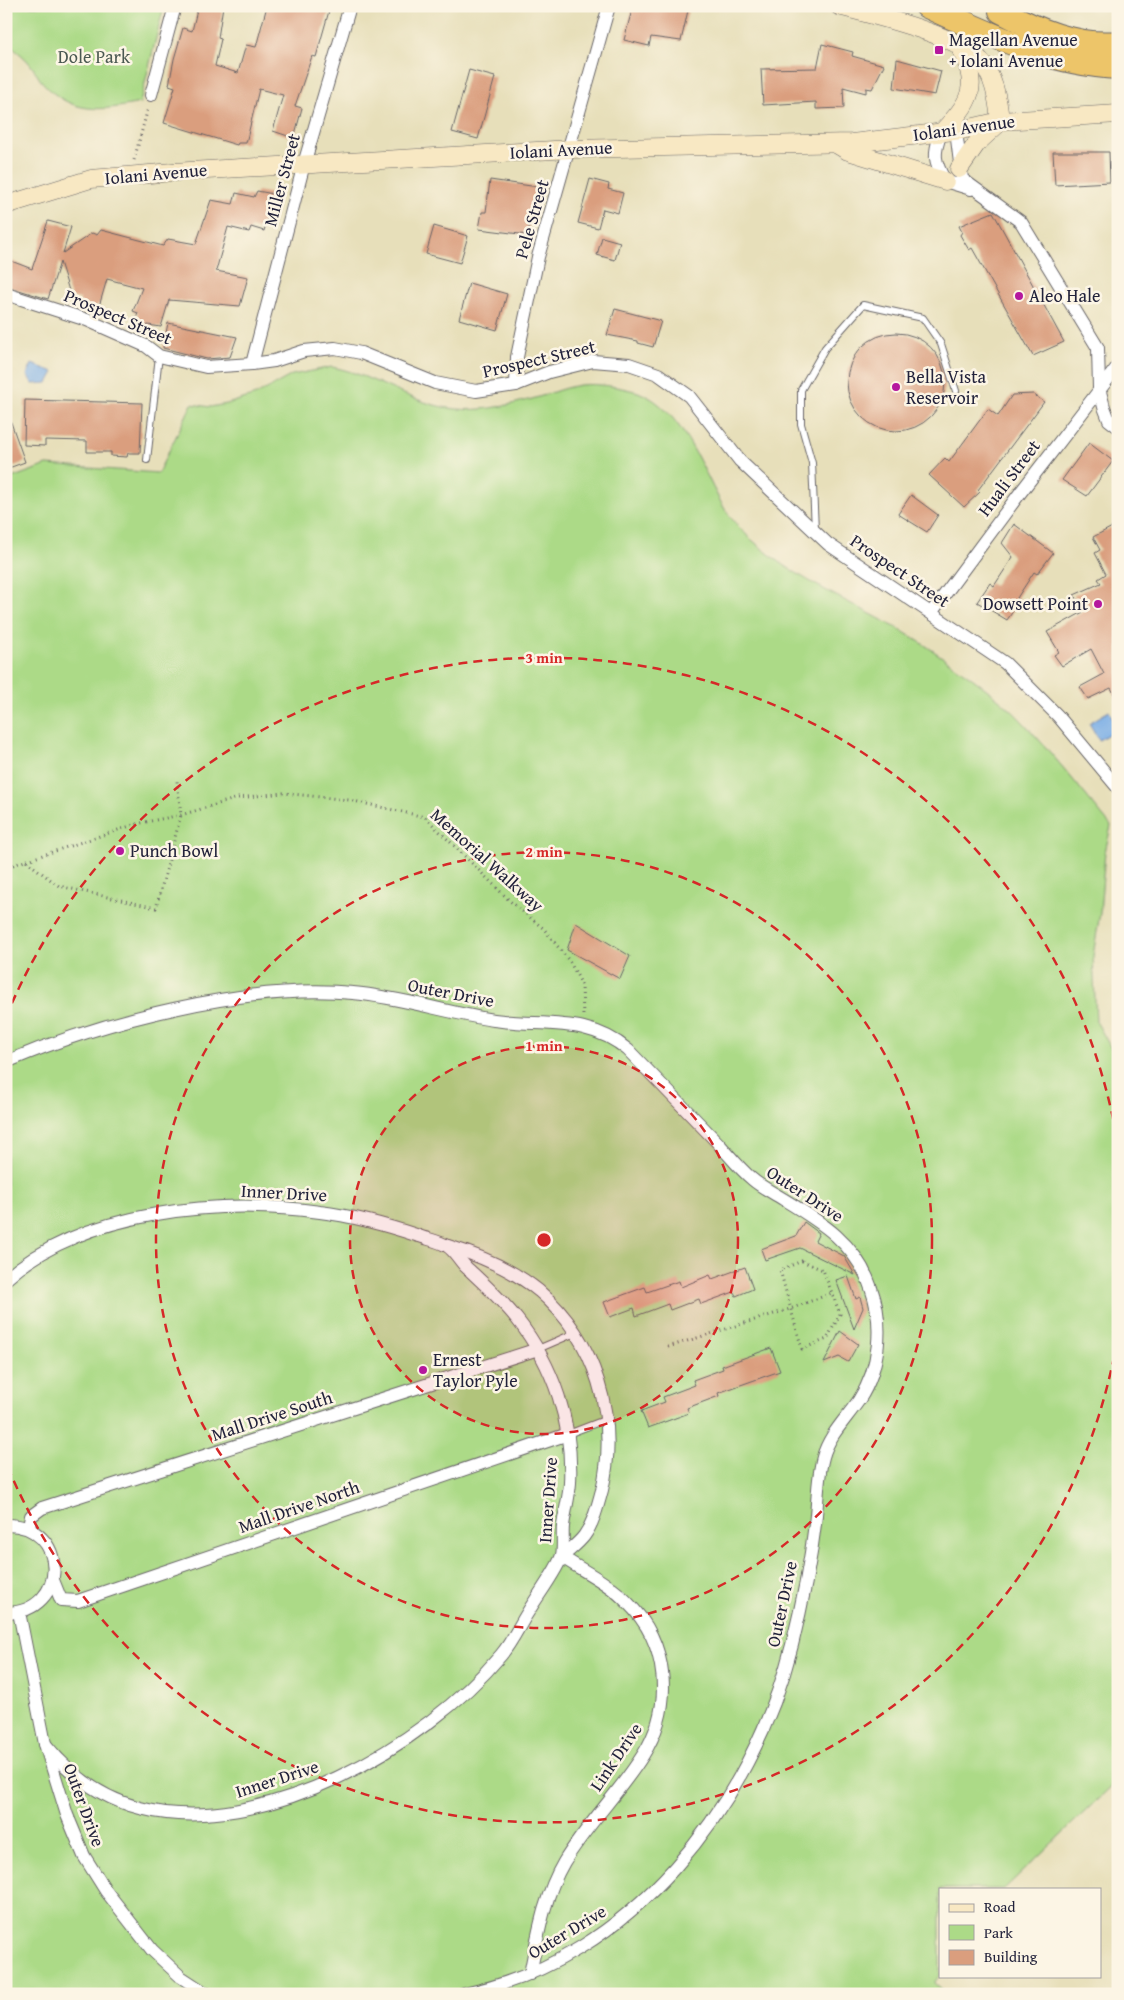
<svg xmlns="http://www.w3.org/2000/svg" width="1124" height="2000" font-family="'Gentium Book Plus',serif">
	<rect width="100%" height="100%" fill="#fcf5e5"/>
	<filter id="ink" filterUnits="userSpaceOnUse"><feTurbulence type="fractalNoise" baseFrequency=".02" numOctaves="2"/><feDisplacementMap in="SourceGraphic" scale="10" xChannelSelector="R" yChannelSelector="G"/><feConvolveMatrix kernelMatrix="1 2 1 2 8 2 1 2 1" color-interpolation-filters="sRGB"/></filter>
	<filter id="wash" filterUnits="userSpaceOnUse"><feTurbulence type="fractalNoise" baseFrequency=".0096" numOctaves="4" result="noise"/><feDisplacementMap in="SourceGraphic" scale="20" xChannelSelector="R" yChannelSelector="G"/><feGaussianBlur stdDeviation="1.12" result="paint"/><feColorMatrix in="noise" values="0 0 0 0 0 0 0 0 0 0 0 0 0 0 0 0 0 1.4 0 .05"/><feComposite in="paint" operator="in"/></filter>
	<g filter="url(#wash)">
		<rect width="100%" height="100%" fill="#e7dfba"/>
		<g fill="#acda87" stroke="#677e61">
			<path d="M6 6H164L140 103C101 111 72 115 43 83 38 78 35 70 30 64 24 56 14 49 6 43Z"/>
			<path d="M332 367C375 375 412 405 456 409 479 411 502 407 524 401 543 397 560 388 580 385 598 383 620 387 638 392 683 408 703 474 726 511 733 521 743 532 752 540 806 589 877 611 935 652 965 673 998 695 1023 722 1054 755 1082 791 1111 826L1105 852 1100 913 1093 956 1096 1021 1118 1061V1780L1004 1889H940V1975L934 1983 946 1994H6V480L47 465 158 473 192 404 210 407 227 404 256 395 292 375Z"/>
		</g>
		<g fill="#79ade6" stroke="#4e6890">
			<polygon points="32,364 54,372 48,383 33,384 27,375"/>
			<polygon points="1109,711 1118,728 1099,740 1089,723"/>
		</g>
		<g id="blocks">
			<g fill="#da9e7e">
				<polygon points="198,6 223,6 218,38 221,39 215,66 238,73 246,45 256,47 267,6 311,6 329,11 316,57 312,56 295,106 302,108 294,138 273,131 283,95 259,89 246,143 238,143 237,145 164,123 175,87 169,85 174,59 183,28 192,31"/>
				<polygon points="633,6 689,6 681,41 651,37 649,46 624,40"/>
				<polygon points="822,44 853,52 852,56 884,65 872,89 866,88 866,93 843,87 844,108 816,109 816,102 763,105 761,69 817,68"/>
				<polygon points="897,59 941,71 935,95 894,88"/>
				<polygon points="469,70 495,77 478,139 452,132"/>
				<polygon points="1053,152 1109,152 1110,182 1055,185"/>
				<polygon points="590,179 609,184 608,189 623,193 618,213 603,209 598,228 578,223"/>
				<polygon points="490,180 538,187 536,203 532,202 528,235 479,229 482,212 486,212"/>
				<polygon points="257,191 274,194 264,231 251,227 249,232 228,227 216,271 248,277 240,306 169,300 161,327 148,325 144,328 137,326 135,321 138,313 133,311 142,288 107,279 100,303 95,307 80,303 80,299 71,297 60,262 48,299 6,286 6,259 32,269 48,221 71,227 63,253 92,233 97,235 101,230 163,246 168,239 196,244 211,200 233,204 236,193 254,197"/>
				<polygon points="993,212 1064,342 1033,356 972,248 969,250 960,235 962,232 959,226"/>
				<polygon points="434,226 468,236 460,263 426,254"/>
				<polygon points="602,237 620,242 615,260 597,255"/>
				<polygon points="469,283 507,294 497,330 459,319"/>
				<polygon points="615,309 661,321 653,347 638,343 638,341 607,335"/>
				<polygon points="168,323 237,337 230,357 207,359 163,348"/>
				<circle cx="896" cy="382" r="49"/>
				<polygon points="1033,394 1044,402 978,490 980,492 964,507 929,475 945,458 949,462 988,409 998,416 1012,395"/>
				<polygon points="25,400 142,403 140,453 128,453 127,457 111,456 111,452 87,452 87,441 45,440 45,446 24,445"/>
				<polygon points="6,414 8,414 25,462 6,469"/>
				<polygon points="1089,443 1113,461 1087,496 1062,480"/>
				<polygon points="911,495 938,515 927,532 898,514"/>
				<polygon points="1014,524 1053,553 1037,574 1034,572 1017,598 1020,601 1007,620 977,602 990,583 994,586 1013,557 1002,543"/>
				<polygon points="1118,524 1118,701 1111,688 1088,699 1080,687 1104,674 1091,649 1062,666 1054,655 1059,652 1047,632 1083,612 1074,595 1101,583 1098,579 1106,574 1095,553 1100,550 1093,537"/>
				<polygon points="576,923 630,956 620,979 567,950"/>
				<polygon points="804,1222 819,1233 815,1241 844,1256 855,1275 800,1248 765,1260 761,1249 796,1236"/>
				<polygon points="745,1267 753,1289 736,1296 734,1292 701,1304 699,1299 670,1310 668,1304 636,1316 634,1308 610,1317 604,1302 645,1287 647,1292 679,1281 681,1287 710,1275 712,1279"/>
				<polygon points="848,1276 856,1299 860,1297 863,1308 854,1329 836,1280"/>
				<polygon points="840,1331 858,1344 848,1362 839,1357 824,1363"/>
				<polygon points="771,1348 780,1371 718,1393 719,1396 687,1408 689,1413 648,1428 641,1411 665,1402 663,1397 695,1385 693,1380 723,1369 722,1366"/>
			</g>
		</g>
	</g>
	<g filter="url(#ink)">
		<use href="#blocks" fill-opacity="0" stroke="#676467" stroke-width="1"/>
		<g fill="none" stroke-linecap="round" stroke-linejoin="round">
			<defs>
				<g id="lane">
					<polyline points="147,460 159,356"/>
					<polyline points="815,530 812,463 801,424 801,390 825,348 863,305 923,318 941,344 956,391"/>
					<polyline points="538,1349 575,1333"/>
					<polyline points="568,1434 607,1419"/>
				</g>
				<g id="street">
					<polyline points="151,95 175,6"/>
					<polyline points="956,131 962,179 1021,222 1098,348 1099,388 1104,407 1109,420 1118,427"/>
					<path d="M941 133C933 154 934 161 945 181L971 189"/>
					<polyline points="6,294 87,320 146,346 159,356 206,367 252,364 274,361 304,351 335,348 361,353 435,383 476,391 516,385 549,372 593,361 629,364 658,374 689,396 740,461 828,544 1005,663 1058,716 1118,788"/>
					<polyline points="252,364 304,164 350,6"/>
					<polyline points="516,385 517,357 538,257 609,6"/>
					<polyline points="931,613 1017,497 1118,366"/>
					<path d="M6 1062C102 1021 249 983 353 993 401 997 447 1013 494 1020 543 1027 588 1016 628 1050 658 1081 688 1112 718 1143 729 1155 739 1168 752 1179 761 1187 772 1192 783 1199 821 1222 856 1243 871 1288 884 1324 880 1368 859 1400 846 1419 829 1435 823 1457 817 1478 818 1502 815 1524 810 1565 802 1605 792 1645 752 1805 631 1960 464 1994"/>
					<path d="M448 1246C481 1256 512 1269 539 1291 596 1340 619 1418 602 1490 598 1505 593 1524 584 1536 578 1544 569 1550 562 1557 583 1571 609 1583 627 1602 669 1643 674 1706 643 1755 620 1792 587 1824 564 1862 544 1896 538 1935 530 1974"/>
					<path d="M6 1279C83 1210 221 1198 320 1212 354 1216 386 1225 419 1236 427 1239 439 1241 447 1246 454 1250 460 1261 466 1267 484 1284 502 1300 517 1319 554 1366 573 1423 570 1483 569 1497 565 1511 563 1526 562 1535 564 1546 562 1555 558 1569 536 1598 528 1612 519 1626 512 1642 501 1655 425 1746 261 1840 140 1808 101 1798 70 1775 45 1744"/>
					<path d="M6 1525C69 1524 70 1612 6 1613"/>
					<polyline points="29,1528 31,1516 42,1508 538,1349"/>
					<polyline points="53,1580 61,1600 78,1601 568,1434"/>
					<polyline points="19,1612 45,1744 67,1815 84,1856 106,1891 152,1950 181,1977 207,1994"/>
				</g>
				<g id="secondary">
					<path d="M839 6C872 15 954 34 978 58 994 74 998 100 1000 121"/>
					<path d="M941 133C971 102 981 86 959 46"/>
					<polyline points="838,145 848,151 945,181"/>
					<polyline points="959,169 977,143 1000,122"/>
					<polyline points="6,205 91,179 173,172 571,149 852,143 962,130 1000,121 1118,114"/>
				</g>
				<g id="highway">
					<path d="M927 6C989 34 1049 64 1118 67"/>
					<path d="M1001 11C1037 30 1076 47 1118 43"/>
				</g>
			</defs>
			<use href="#lane" stroke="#676467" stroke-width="8"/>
			<use href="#street" stroke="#676467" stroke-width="14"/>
			<use href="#secondary" stroke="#676467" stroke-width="19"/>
			<use href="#highway" stroke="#676467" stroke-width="26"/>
			<g stroke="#676467" stroke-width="3" stroke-dasharray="1 4" stroke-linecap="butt">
				<polyline points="134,160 148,108"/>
				<polyline points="26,861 59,886 156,908 181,815 177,781"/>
				<polyline points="13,865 136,824 181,815 238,798 283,793 349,800 425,817 510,901 544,929 570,962 582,985 583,1016"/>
				<polygon points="802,1261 823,1270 840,1314 827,1339 802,1349 780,1270"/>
				<polyline points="668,1347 790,1309 832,1293"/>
			</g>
			<use href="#lane" stroke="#fff" stroke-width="6"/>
			<use href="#street" stroke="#fff" stroke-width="12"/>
			<use href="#secondary" stroke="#f8e8c3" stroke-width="18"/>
			<use href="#highway" stroke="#edc569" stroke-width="24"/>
		</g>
	</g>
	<circle cx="544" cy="1240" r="194" fill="#d62828" fill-opacity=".12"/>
	<g fill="none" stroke="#d62828" stroke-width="2.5" stroke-dasharray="9 6">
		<circle cx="544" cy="1240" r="194"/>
		<circle cx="544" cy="1240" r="388"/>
		<path d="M1117 1341A582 582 0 0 1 6 1463M6 1017A582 582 0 0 1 1117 1139"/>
	</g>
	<g fill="#b5179e" stroke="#fcf5e5" stroke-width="2">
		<rect x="934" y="45" width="10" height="10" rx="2.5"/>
		<circle cx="1019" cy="296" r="5"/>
		<circle cx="896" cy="387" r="5"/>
		<circle cx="1098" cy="604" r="5"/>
		<circle cx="120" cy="851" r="5"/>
		<circle cx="423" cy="1370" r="5"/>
	</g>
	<g text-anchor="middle" stroke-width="5" stroke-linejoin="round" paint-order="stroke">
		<g font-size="18" fill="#22223b" stroke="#fcf5e5" text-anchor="start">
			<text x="949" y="46">Magellan Avenue<tspan x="949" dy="21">+ Iolani Avenue</tspan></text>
			<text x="1029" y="302">Aleo Hale</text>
			<text x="906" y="383">Bella Vista<tspan x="906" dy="21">Reservoir</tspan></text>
			<text x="1088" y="610" text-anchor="end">Dowsett Point</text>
			<text x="130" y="857">Punch Bowl</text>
			<text x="433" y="1366">Ernest<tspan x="433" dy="21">Taylor Pyle</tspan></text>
		</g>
		<g font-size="18" fill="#4b5952" stroke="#fcf5e5">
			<text x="94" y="63">Dole Park</text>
		</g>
		<g font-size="18" fill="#22223b" stroke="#fcf5e5">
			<text transform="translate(964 128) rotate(-8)" y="6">Iolani Avenue</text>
			<text transform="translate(561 150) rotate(-3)" y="6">Iolani Avenue</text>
			<text transform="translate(156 174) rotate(-5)" y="6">Iolani Avenue</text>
			<text transform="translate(282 180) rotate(-75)" y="6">Miller Street</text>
			<text transform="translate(532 219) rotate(-74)" y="6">Pele Street</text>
			<text transform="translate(118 317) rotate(23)" y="6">Prospect Street</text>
			<text transform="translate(539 359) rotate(-13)" y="6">Prospect Street</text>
			<text transform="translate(1009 478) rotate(-53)" y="6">Huali Street</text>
			<text transform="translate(900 571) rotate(34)" y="6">Prospect Street</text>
			<text transform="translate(487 860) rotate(42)" y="6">Memorial Walkway</text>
			<text transform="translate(451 993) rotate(11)" y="6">Outer Drive</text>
			<text transform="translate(284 1193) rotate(3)" y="6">Inner Drive</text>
			<text transform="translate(805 1194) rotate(33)" y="6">Outer Drive</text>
			<text transform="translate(272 1416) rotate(-18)" y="6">Mall Drive South</text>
			<text transform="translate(548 1500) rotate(-86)" y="6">Inner Drive</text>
			<text transform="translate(299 1507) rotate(-19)" y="6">Mall Drive North</text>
			<text transform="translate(782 1604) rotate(-78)" y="6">Outer Drive</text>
			<text transform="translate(616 1757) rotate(-56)" y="6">Link Drive</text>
			<text transform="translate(277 1779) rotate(-18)" y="6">Inner Drive</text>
			<text transform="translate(84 1805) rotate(70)" y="6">Outer Drive</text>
			<text transform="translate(567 1932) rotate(-31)" y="6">Outer Drive</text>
		</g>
	</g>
	<circle cx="544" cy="1240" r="8" fill="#d62828" stroke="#fcf5e5" stroke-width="2.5"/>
	<g font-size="15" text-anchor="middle" font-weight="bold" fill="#d62828" stroke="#fcf5e5" stroke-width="5" stroke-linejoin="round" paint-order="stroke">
		<text x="544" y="663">3 min</text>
		<text x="544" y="857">2 min</text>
		<text x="544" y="1051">1 min</text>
	</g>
	<rect width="1124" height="2000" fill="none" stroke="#fcf5e5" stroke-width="25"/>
	<rect x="939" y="1888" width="162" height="90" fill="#fcf5e5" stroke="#a5a1a1"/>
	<rect x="949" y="1904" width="25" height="8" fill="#f8e8c3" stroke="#a5a1a1"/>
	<text x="984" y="1912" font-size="15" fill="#22223b">Road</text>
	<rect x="949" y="1925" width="25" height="15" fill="#acda87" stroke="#a5a1a1"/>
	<text x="984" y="1938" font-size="15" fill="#22223b">Park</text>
	<rect x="949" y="1950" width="25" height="15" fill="#da9e7e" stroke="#a5a1a1"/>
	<text x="984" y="1962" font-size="15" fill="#22223b">Building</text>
</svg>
